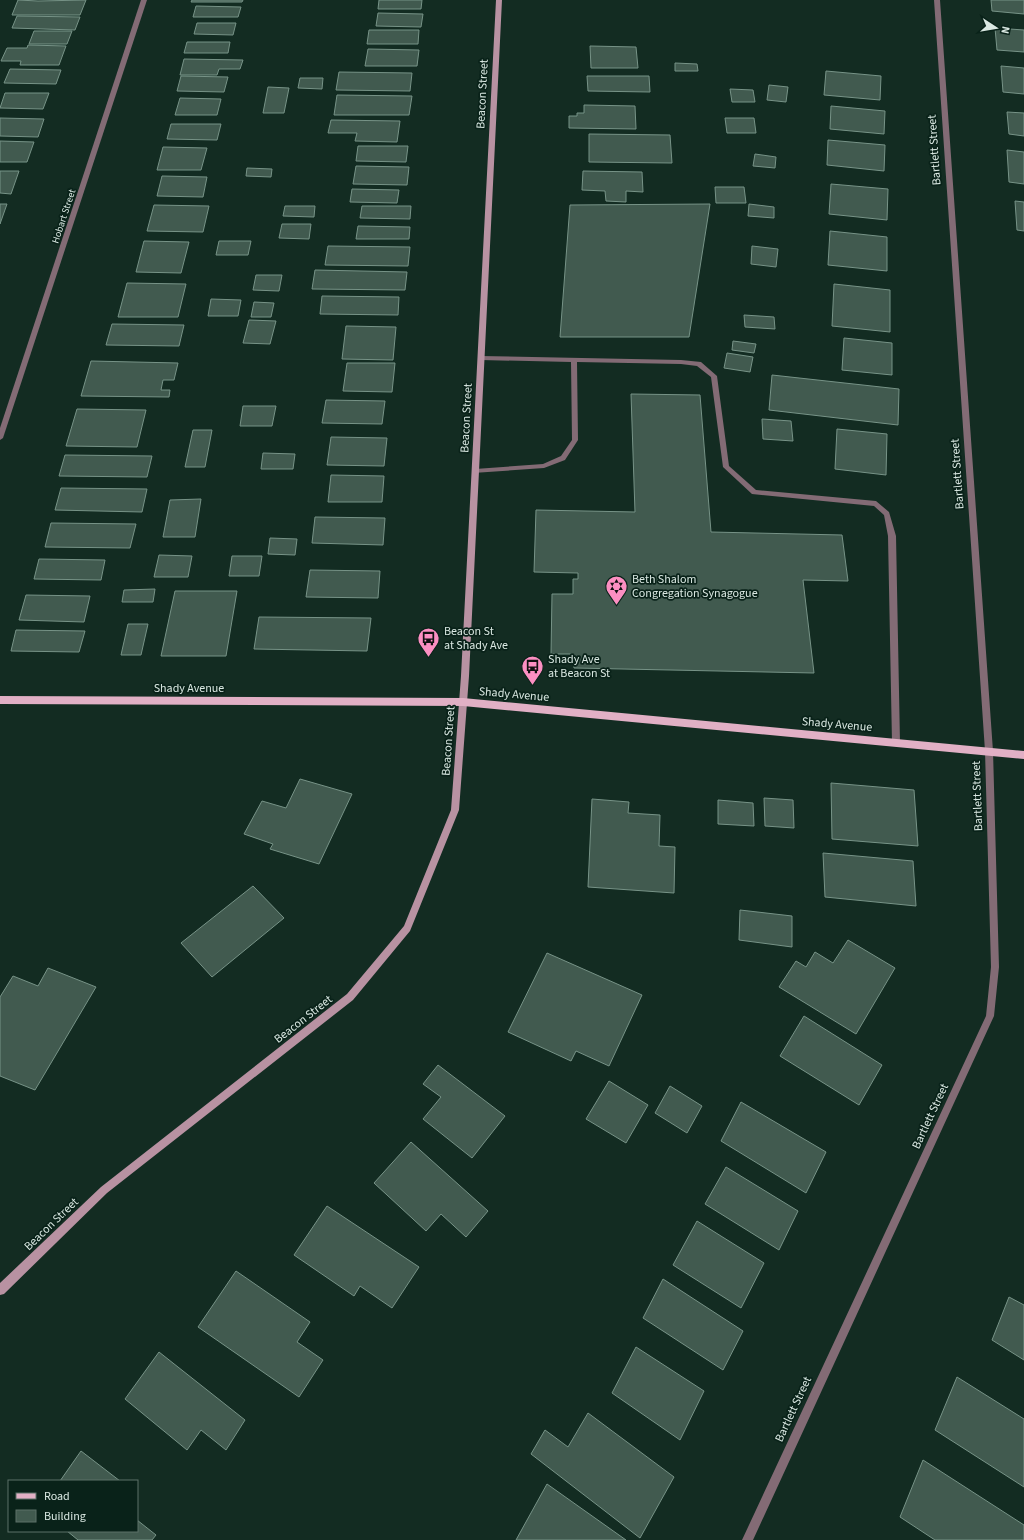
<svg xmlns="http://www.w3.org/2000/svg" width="1024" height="1540" font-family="'Source Sans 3',sans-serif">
	<rect width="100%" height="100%" fill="#132c22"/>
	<g fill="#415a4f" stroke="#779387">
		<polygon points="18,0 38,1 86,0 80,15 12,15"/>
		<polygon points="192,0 243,0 242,2 191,2"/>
		<polygon points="379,0 422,0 421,9 378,9"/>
		<polygon points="991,0 1024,0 1024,14 992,11"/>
		<polygon points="196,6 241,7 238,17 193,17"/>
		<polygon points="378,13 423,14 421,27 376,26"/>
		<polygon points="17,16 80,17 75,30 12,28"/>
		<polygon points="197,23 236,23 233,35 194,34"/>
		<polygon points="995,28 1024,30 1024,52 997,50"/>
		<polygon points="369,30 419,30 418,44 367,44"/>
		<polygon points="34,31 72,31 67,44 29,44"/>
		<polygon points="187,42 230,42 228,53 184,53"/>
		<polygon points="28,45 66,46 59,65 20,65 21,61 1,61 7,48 27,48"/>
		<polygon points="590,46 636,47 638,68 591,68"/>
		<polygon points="368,49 419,50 417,66 365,66"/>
		<polygon points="184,59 243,60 240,69 219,69 217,75 180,75"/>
		<polygon points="675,63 697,64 698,71 675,71"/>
		<polygon points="1001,66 1024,68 1024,94 1003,92"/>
		<polygon points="10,69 61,70 56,84 4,83"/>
		<polygon points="826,71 881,76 880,100 824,95"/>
		<polygon points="339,72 412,73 410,91 336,90"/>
		<polygon points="181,76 228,77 224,92 177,91"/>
		<polygon points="587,76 649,76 650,92 588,91"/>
		<polygon points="300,78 323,78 322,89 298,88"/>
		<polygon points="769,85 788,87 786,102 767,100"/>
		<polygon points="268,87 289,88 284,113 263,113"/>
		<polygon points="730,89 753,90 755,102 732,102"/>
		<polygon points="5,93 49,93 43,109 0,108"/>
		<polygon points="337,95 412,96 409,115 334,115"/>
		<polygon points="180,98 221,99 217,115 175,115"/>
		<polygon points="584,105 635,106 636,129 569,128 569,116 577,116 577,113 584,113"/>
		<polygon points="831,106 885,111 884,134 830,129"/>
		<polygon points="1007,112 1024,113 1024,136 1009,134"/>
		<polygon points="0,118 44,119 38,137 0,136"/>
		<polygon points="725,118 754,118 756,133 727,133"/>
		<polygon points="331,120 400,121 397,142 355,141 357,133 328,133"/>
		<polygon points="171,124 221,124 217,140 167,139"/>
		<polygon points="589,134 670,135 672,163 589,162"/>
		<polygon points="828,140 885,145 884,171 827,165"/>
		<polygon points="0,141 34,142 27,162 0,162"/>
		<polygon points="358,146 408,146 406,162 356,161"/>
		<polygon points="163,147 207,148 201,170 157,170"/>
		<polygon points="1007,150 1024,152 1024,184 1009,182"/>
		<polygon points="755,154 776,157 775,168 753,166"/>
		<polygon points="356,166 409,167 407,185 353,184"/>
		<polygon points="247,168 272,169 271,177 246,176"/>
		<polygon points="0,171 19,171 11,194 0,193"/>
		<polygon points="583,171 642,172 643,192 626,191 626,202 606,201 605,191 582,190"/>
		<polygon points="162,176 207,177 203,197 157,196"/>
		<polygon points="831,184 888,189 887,220 829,214"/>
		<polygon points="715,187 744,187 746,203 716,203"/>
		<polygon points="352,189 399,190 397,203 350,202"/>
		<polygon points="1015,201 1024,202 1024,231 1017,230"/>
		<polygon points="0,204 7,204 0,224"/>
		<polygon points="710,204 689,337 560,337 570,205"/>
		<polygon points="749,204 774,207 774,218 748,216"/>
		<polygon points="154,205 209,206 203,232 147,231"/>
		<polygon points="285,206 315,206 314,217 283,216"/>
		<polygon points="362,206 411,206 410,219 360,218"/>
		<polygon points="282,224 311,224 309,239 279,238"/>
		<polygon points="358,226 410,227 409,239 356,239"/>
		<polygon points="830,231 887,237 887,271 828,265"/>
		<polygon points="144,241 189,242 181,273 136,272"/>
		<polygon points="219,241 251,241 248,255 216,255"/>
		<polygon points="328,246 410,247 408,266 325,265"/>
		<polygon points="752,246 778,249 776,267 751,264"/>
		<polygon points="315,270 407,272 405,290 312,289"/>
		<polygon points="256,275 282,275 279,291 253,290"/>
		<polygon points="127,283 186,284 178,317 118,317"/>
		<polygon points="834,284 890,290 890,332 832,326"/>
		<polygon points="322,296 399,297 398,315 320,314"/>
		<polygon points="211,299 241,300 238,316 208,316"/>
		<polygon points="254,302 274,303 271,317 251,317"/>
		<polygon points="744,315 774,317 775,329 745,327"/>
		<polygon points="249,320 276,321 270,344 243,343"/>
		<polygon points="112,324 184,325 179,346 106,345"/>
		<polygon points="346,326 396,327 393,360 342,359"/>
		<polygon points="844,338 892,343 892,375 842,370"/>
		<polygon points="733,341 756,344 754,353 732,350"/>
		<polygon points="727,353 753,357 750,372 724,368"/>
		<polygon points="91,361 178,363 174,380 163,380 161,390 170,390 169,397 81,396"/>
		<polygon points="347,363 395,363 392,392 343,391"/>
		<polygon points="772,375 899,389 898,425 769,410"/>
		<polygon points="631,394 700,395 711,532 842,535 848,581 803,580 814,673 574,668 573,654 551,654 552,594 573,594 573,579 578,579 578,573 534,572 536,510 635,512"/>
		<polygon points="326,400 385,401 382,424 322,423"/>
		<polygon points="243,406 276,406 272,426 240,426"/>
		<polygon points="77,409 146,410 137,447 66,446"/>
		<polygon points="762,419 791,421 793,441 763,439"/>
		<polygon points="837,429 887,434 886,475 835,469"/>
		<polygon points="193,430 212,430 205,467 185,467"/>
		<polygon points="331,437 387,438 384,466 327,465"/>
		<polygon points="263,453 295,454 293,469 261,469"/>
		<polygon points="65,455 152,456 147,477 59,476"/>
		<polygon points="331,475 384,476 382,502 328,502"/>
		<polygon points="61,488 147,489 142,512 55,510"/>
		<polygon points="201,499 195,537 163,537 170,500"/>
		<polygon points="315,517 385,518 383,545 312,543"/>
		<polygon points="51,523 136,524 130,548 45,547"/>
		<polygon points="270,538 297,539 295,555 268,554"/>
		<polygon points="159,555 192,556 188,577 154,577"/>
		<polygon points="232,556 262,556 259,576 229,576"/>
		<polygon points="39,559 105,560 101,580 34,579"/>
		<polygon points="310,570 380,571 378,598 306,597"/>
		<polygon points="155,589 153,602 122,602 124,590"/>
		<polygon points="175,591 237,591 226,656 161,656"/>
		<polygon points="26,595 90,596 84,622 19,620"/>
		<polygon points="259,617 371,618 367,651 254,649"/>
		<polygon points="128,624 148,624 141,655 121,655"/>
		<polygon points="16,630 85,631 79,652 11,651"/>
		<polygon points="300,779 352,794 319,864 270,849 273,844 244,834 262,801 286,808"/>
		<polygon points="831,783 914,790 918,846 832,839"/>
		<polygon points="764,798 793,800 794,828 765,826"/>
		<polygon points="592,799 629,802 628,813 660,815 659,846 675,847 674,893 588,887"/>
		<polygon points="718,800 753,803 754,826 718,824"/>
		<polygon points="823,853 913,861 916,906 825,897"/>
		<polygon points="253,886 284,918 212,977 181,943"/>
		<polygon points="740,910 792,916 792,947 739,940"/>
		<polygon points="848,940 895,968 856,1034 779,987 796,961 806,967 815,952 833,963"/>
		<polygon points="547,953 642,995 609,1066 576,1051 571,1061 508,1032"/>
		<polygon points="48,968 96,987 35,1090 0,1076 0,997 13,976 38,986"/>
		<polygon points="804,1016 882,1065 859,1105 780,1056"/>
		<polygon points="438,1065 505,1116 472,1158 423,1119 441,1097 423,1084"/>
		<polygon points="609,1081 648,1105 626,1143 586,1119"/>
		<polygon points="670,1086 702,1106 687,1133 655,1113"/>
		<polygon points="741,1102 826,1152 806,1193 721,1141"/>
		<polygon points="411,1142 488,1211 466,1237 441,1214 426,1231 374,1183"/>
		<polygon points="726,1167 798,1211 779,1250 705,1204"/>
		<polygon points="327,1206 419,1267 392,1308 360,1286 354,1296 294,1255"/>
		<polygon points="697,1221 764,1263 741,1308 673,1265"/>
		<polygon points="236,1271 310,1322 297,1342 323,1360 299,1397 198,1327"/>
		<polygon points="663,1279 743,1331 723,1370 643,1318"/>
		<polygon points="1009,1297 1024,1305 1024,1360 992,1340"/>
		<polygon points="636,1347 704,1391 680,1440 612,1393"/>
		<polygon points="159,1352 245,1420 226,1450 201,1430 187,1450 125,1399"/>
		<polygon points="957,1377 1024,1419 1024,1487 935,1430"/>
		<polygon points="588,1413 674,1477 640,1538 531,1454 545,1430 568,1447"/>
		<polygon points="81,1451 120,1481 60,1481"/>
		<polygon points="923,1460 1024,1525 1024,1540 935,1540 900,1517"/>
		<polygon points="547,1484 626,1540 516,1540"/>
		<polygon points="137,1520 156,1535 152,1540 78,1540 67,1531 137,1531"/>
	</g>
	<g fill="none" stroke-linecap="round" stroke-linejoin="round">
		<polygon fill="#836b75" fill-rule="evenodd" points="479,356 681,360 701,362 717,376 729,466 756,490 876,501 889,512 896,536 900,743 899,745 893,745 892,743 888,536 884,515 874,506 752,494 723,467 711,377 697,366 681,364 577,362 578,440 565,460 544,468 473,473 472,471 473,469 475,469 543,464 561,456 572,440 571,362 481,360 478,358"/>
		<g fill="#836b75" fill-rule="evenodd">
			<polygon points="141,0 147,0 3,438 0,440 0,428"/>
			<polygon points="934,0 940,0 993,751 999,967 994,1016 753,1540 742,1540 986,1016 991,967 985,751"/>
		</g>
		<polygon fill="#b892a2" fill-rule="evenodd" points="496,0 502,0 469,676 459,810 410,931 353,1000 107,1193 4,1294 0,1295 0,1283 101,1187 347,994 404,926 451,810 461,676"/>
		<polygon fill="#e1b0c5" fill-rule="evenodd" points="0,696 463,698 1024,751 1024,759 463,706 0,704"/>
	</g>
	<defs>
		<symbol id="synagogue-pin" viewBox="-11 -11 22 30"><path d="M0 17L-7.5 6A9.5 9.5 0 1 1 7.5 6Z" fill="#fc8fc2" stroke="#092219"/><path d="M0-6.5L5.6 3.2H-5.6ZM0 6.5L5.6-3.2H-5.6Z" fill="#111"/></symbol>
		<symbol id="bus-pin" viewBox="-11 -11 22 30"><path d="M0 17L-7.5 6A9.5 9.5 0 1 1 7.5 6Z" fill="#fc8fc2" stroke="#092219"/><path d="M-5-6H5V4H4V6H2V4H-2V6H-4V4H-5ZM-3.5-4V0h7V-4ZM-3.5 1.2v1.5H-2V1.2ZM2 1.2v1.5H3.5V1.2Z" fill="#111"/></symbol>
	</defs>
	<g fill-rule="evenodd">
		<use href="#synagogue-pin" x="604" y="574" width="25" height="34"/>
		<use href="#bus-pin" x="416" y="626" width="25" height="34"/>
		<use href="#bus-pin" x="520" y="654" width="25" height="34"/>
	</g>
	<g text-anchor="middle" stroke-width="3.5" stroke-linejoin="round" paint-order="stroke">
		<g font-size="10" fill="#dae8e2" stroke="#092219">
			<text transform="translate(63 216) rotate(-72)" y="4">Hobart Street</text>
		</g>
		<g font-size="12" fill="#dae8e2" stroke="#092219">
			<text transform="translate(482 94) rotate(-87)" y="4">Beacon Street</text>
			<text transform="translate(934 150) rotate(-94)" y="4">Bartlett Street</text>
			<text transform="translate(466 418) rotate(-87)" y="4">Beacon Street</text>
			<text transform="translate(957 474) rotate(-94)" y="4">Bartlett Street</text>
			<text x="189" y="692">Shady Avenue</text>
			<text transform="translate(514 694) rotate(5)" y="4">Shady Avenue</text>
			<text transform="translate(837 724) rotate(5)" y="4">Shady Avenue</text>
			<text transform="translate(448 741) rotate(-86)" y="4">Beacon Street</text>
			<text transform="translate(977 796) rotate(-92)" y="4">Bartlett Street</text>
			<text transform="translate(303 1019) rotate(-38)" y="4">Beacon Street</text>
			<text transform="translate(930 1116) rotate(-65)" y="4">Bartlett Street</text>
			<text transform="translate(51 1224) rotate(-44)" y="4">Beacon Street</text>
			<text transform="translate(793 1409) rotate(-65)" y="4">Bartlett Street</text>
		</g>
		<g font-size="12" fill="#dae8e2" stroke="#092219" text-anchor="start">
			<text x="632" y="583">Beth Shalom<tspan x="632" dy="14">Congregation Synagogue</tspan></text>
			<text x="444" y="635">Beacon St<tspan x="444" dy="14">at Shady Ave</tspan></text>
			<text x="548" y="663">Shady Ave<tspan x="548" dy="14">at Beacon St</tspan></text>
		</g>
	</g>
	<rect x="8" y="1480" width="130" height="52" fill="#092219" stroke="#5d7169"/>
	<rect x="16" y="1493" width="20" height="6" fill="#e1b0c5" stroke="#5d7169"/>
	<text x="44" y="1500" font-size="12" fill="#dae8e2">Road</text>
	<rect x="16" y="1510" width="20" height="12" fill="#415a4f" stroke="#5d7169"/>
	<text x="44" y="1520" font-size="12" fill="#dae8e2">Building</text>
	<g transform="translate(996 28) rotate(102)" stroke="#092219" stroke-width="3" paint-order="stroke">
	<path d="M0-3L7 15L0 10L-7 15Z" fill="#dae8e2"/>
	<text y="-6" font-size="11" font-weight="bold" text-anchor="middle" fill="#dae8e2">N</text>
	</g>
</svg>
